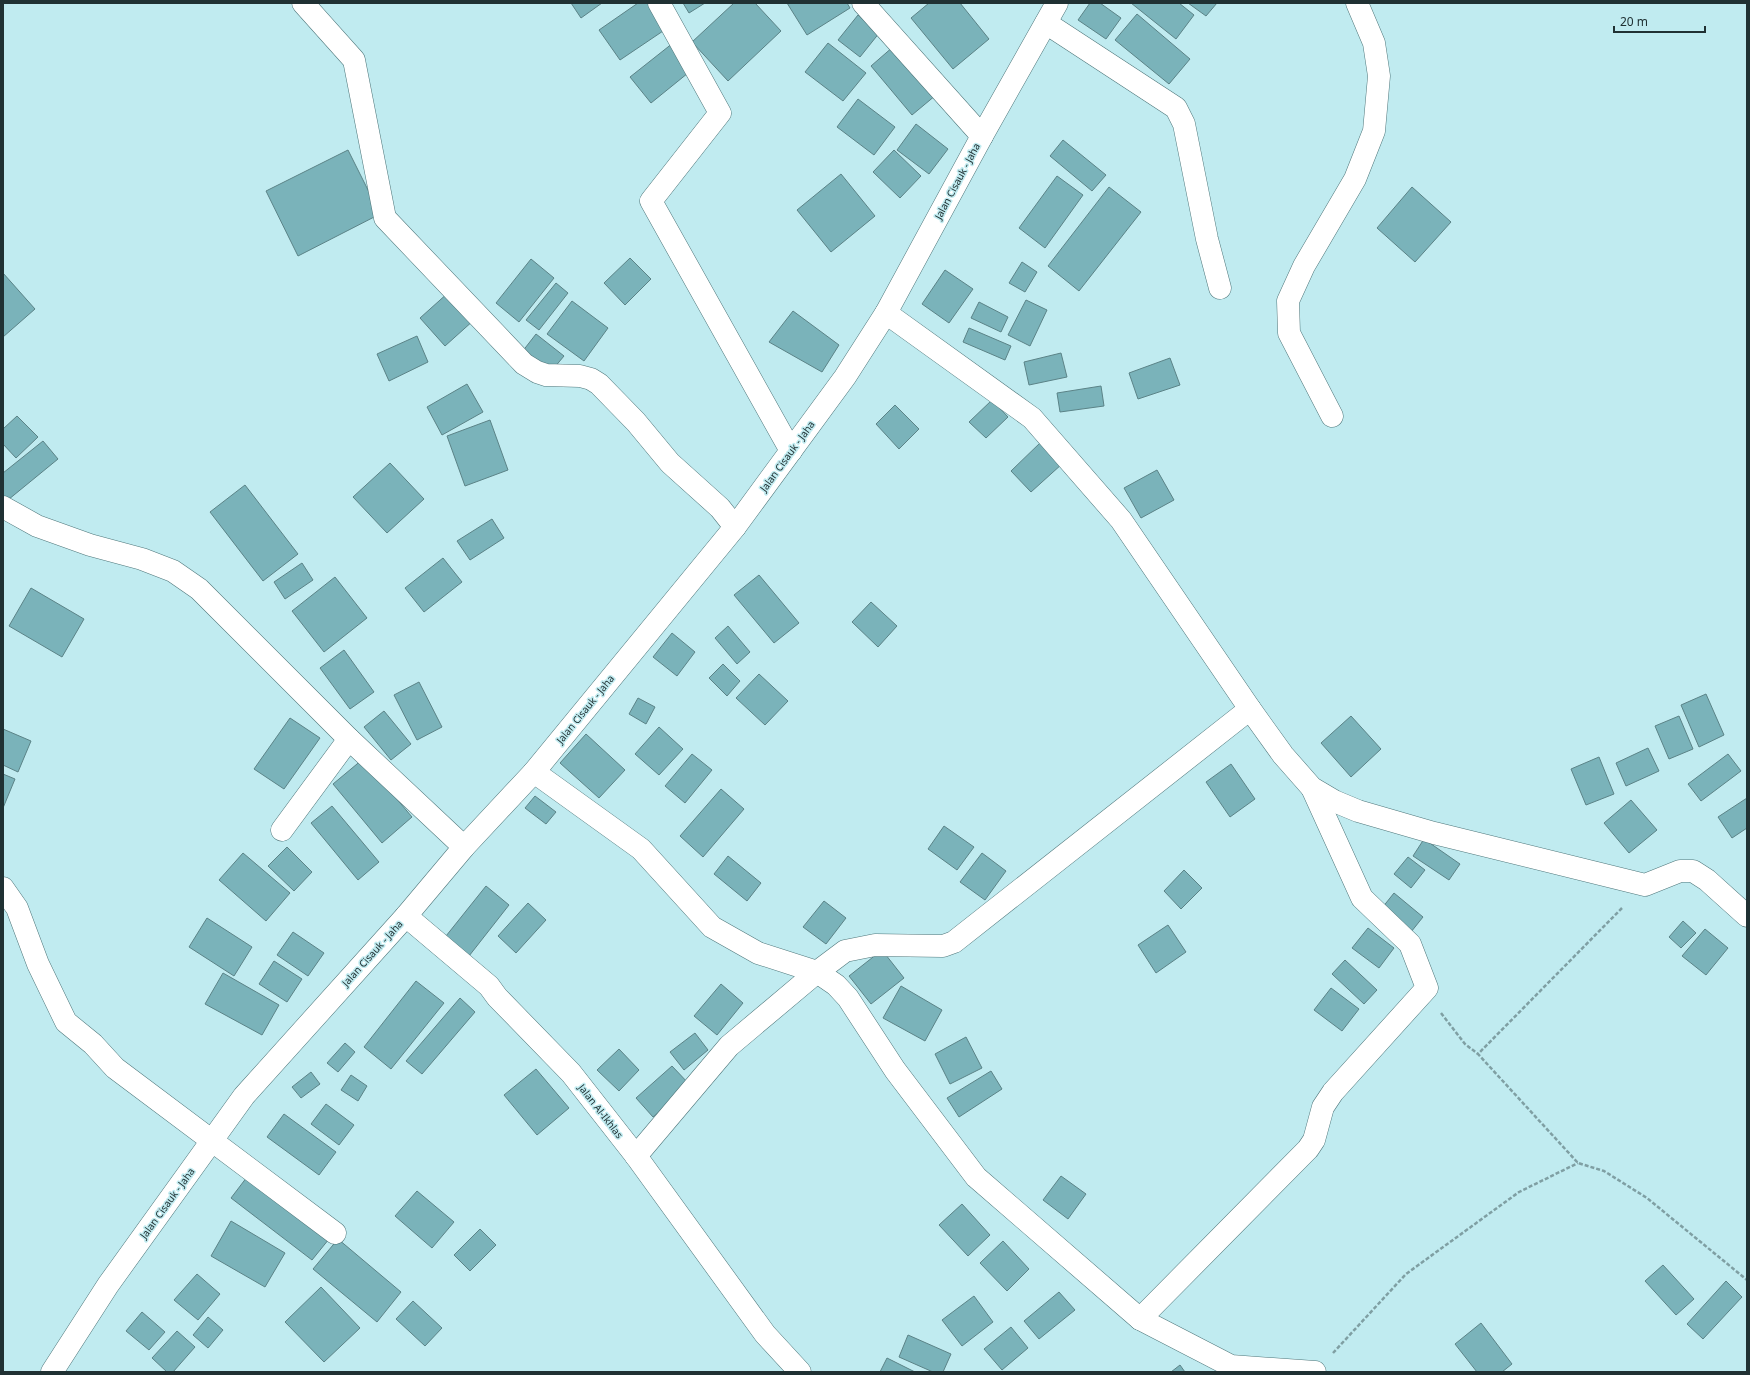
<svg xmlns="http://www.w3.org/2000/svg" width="1750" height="1375" font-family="'Noto Sans',sans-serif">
	<rect width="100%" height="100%" fill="#c0ebf0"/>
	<g fill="#7ab3ba" stroke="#5b8387">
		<polygon points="571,3 602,3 581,18"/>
		<polygon points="638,3 648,3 666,29 620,60 599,30"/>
		<polygon points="683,3 705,3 689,13"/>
		<polygon points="734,3 755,3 781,31 728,81 692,42"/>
		<polygon points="787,3 847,3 850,8 807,35"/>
		<polygon points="929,3 960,3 989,39 953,69 911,18"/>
		<polygon points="1090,3 1100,3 1121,18 1106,39 1078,20"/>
		<polygon points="1131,3 1179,3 1194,15 1176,39"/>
		<polygon points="1188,3 1217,3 1206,16"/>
		<polygon points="1137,14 1190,59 1169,84 1115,40"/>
		<polygon points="858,15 880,32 860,57 838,40"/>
		<polygon points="673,43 693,69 651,103 630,77"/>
		<polygon points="828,43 866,73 843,101 805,72"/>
		<polygon points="894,46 936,95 912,115 871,66"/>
		<polygon points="858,99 895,127 874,155 837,127"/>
		<polygon points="916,124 948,149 929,174 897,150"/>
		<polygon points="1063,140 1106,175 1092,191 1050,156"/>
		<polygon points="348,150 380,214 298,256 266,191"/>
		<polygon points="894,150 921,176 900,198 873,172"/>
		<polygon points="841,174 875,216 831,252 797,210"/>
		<polygon points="1057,176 1083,195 1045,248 1019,228"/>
		<polygon points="1109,187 1141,212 1079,291 1048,266"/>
		<polygon points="1412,187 1451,222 1415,262 1377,228"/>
		<polygon points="630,258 651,279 625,305 604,283"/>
		<polygon points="531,259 554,278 519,322 496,303"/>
		<polygon points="1022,262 1037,272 1025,292 1009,283"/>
		<polygon points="945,270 973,289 949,323 922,304"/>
		<polygon points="3,273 35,309 3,337"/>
		<polygon points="556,283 568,293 539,330 526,320"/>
		<polygon points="449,292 474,320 445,346 420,318"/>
		<polygon points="1026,300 1047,310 1030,346 1008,335"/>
		<polygon points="572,301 608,328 584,361 547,334"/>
		<polygon points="979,302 1008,317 1001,332 971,318"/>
		<polygon points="793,311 839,345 822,372 769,342"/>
		<polygon points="969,328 1011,346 1005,360 963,342"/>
		<polygon points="536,334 564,356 549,374 522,352"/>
		<polygon points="417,336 428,362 389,381 377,354"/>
		<polygon points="1061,353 1067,377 1029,385 1024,362"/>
		<polygon points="1170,358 1180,385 1138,399 1129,373"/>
		<polygon points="467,384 483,412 442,435 427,407"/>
		<polygon points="1101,386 1104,406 1060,412 1057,393"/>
		<polygon points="992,400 1008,417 986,438 969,422"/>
		<polygon points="895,405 919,429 899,449 876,424"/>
		<polygon points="17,416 38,437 16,458 3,444 3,429"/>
		<polygon points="490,420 508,470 465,486 447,436"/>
		<polygon points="43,441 58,459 3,504 3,473"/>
		<polygon points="1041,442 1062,464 1031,492 1011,471"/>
		<polygon points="390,463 424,499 387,533 353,497"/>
		<polygon points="1157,470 1174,500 1141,518 1124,488"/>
		<polygon points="245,485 298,554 263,581 210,512"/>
		<polygon points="492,519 504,538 470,560 457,541"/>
		<polygon points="443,558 462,582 424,612 405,588"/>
		<polygon points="302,563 313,580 285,599 274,582"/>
		<polygon points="759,575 799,623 774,643 734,595"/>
		<polygon points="335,577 367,618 324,652 292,611"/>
		<polygon points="31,588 84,619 62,657 9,626"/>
		<polygon points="871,602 897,626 878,647 852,622"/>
		<polygon points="728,626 750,652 737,664 715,638"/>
		<polygon points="672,633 695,652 677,676 653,657"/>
		<polygon points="344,650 374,692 350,709 320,668"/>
		<polygon points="723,664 740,681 727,696 709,678"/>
		<polygon points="759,674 788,701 765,725 736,698"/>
		<polygon points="419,682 442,727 417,740 394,695"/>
		<polygon points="1706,694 1724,735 1699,747 1681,705"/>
		<polygon points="638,698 655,707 646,724 629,714"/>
		<polygon points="384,711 411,744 391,760 364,727"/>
		<polygon points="1351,716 1381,749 1351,777 1321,743"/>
		<polygon points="1679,716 1693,749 1669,759 1655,726"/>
		<polygon points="290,718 320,738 284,789 254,769"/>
		<polygon points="659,727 683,749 659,775 635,754"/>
		<polygon points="3,729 31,741 18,772 3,765"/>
		<polygon points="586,734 625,770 599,798 560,763"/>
		<polygon points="1648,748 1659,771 1626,786 1616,763"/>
		<polygon points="692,754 712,770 685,803 665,786"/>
		<polygon points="1728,754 1741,771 1701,801 1688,784"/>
		<polygon points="1599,757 1614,794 1586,805 1571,769"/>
		<polygon points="363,759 412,817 382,843 333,784"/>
		<polygon points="1231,764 1255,799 1230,817 1206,782"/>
		<polygon points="3,774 15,779 3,808"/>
		<polygon points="721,789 744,809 703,857 680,836"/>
		<polygon points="535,796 556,812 546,824 525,808"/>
		<polygon points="1747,798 1747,828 1732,838 1718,817"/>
		<polygon points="1631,800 1657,830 1629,853 1604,823"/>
		<polygon points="332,806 379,862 358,880 311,823"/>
		<polygon points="944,826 974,847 957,870 928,849"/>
		<polygon points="1424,839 1460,864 1449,880 1413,856"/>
		<polygon points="287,847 312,872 294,891 268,866"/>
		<polygon points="243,853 290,893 266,921 219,880"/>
		<polygon points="982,853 1006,871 985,900 960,882"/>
		<polygon points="728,856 761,883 747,901 714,874"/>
		<polygon points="1408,857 1425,870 1411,888 1394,874"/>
		<polygon points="1184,870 1202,888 1181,909 1164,891"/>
		<polygon points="486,886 509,905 469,956 446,936"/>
		<polygon points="1394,893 1423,917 1407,937 1378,913"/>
		<polygon points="824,901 846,918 826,944 803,927"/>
		<polygon points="528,903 546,920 516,953 498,936"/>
		<polygon points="207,918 252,947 234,976 189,947"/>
		<polygon points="1683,921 1696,933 1681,948 1669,937"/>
		<polygon points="1168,925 1186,952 1156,973 1138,945"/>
		<polygon points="1368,928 1394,948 1379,968 1352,948"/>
		<polygon points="1705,929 1728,948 1706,975 1682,956"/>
		<polygon points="293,932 324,953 308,976 277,955"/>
		<polygon points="882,950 904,978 871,1004 849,976"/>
		<polygon points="1345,960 1377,990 1364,1004 1332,974"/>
		<polygon points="274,961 302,979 287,1002 259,984"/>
		<polygon points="223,973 279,1005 262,1035 205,1004"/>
		<polygon points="416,981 444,1003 391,1069 364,1047"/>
		<polygon points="721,984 743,1003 717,1035 694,1016"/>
		<polygon points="901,986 942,1010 925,1041 883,1018"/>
		<polygon points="1331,988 1359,1009 1342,1031 1314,1010"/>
		<polygon points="460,998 475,1012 422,1074 406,1061"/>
		<polygon points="695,1033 708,1050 684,1070 670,1052"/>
		<polygon points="966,1037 982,1068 950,1084 935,1054"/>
		<polygon points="345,1043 355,1052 338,1072 327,1063"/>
		<polygon points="619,1049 639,1070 619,1091 597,1070"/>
		<polygon points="672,1066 690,1085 653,1117 636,1098"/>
		<polygon points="536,1069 569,1108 537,1135 504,1095"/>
		<polygon points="991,1071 1002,1089 959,1117 947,1098"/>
		<polygon points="311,1072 320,1084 301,1098 292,1087"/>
		<polygon points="351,1075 367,1086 358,1101 341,1090"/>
		<polygon points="326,1104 354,1125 339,1145 311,1124"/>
		<polygon points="284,1114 336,1152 319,1175 267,1137"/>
		<polygon points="1061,1176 1086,1194 1068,1219 1043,1200"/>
		<polygon points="247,1177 329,1239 312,1260 231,1198"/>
		<polygon points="417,1191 454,1222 432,1248 395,1216"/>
		<polygon points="962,1204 990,1235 968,1256 939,1225"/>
		<polygon points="231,1221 285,1253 265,1287 211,1256"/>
		<polygon points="480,1229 496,1245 470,1271 454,1255"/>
		<polygon points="338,1239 401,1292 377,1322 313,1269"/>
		<polygon points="1003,1241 1029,1269 1007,1291 980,1263"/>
		<polygon points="1663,1265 1694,1299 1676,1315 1645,1281"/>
		<polygon points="197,1274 220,1294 198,1320 174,1300"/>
		<polygon points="1726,1281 1742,1297 1703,1339 1687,1324"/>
		<polygon points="321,1287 360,1328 324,1362 285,1322"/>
		<polygon points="1059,1292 1075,1310 1039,1339 1024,1321"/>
		<polygon points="974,1296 993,1322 962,1346 942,1320"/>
		<polygon points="413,1301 442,1328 425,1346 396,1319"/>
		<polygon points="142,1312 165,1332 149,1350 126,1331"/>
		<polygon points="208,1317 223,1330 208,1348 193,1335"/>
		<polygon points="1481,1323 1512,1364 1502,1372 1477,1372 1455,1344"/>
		<polygon points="1011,1327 1028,1348 1002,1370 984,1349"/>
		<polygon points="177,1331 195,1347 173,1372 167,1372 152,1358"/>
		<polygon points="908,1335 951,1354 943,1372 933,1372 899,1357"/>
		<polygon points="887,1358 915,1372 880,1372"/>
		<polygon points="1180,1365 1185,1372 1171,1372"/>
	</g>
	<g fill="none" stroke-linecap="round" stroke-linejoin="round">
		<defs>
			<g id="street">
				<polyline points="303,3 354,60 385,218 524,364 537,372 546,375 580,376 591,379 599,384 636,422 670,463 720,508 735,527"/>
				<polyline points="659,3 720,113 651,201 791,451"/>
				<polyline points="863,3 982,136"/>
				<polyline points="1046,23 1176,108 1184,124 1207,239 1220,288"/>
				<polyline points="886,313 1032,418 1121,520 1250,709 1283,755 1312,788 1334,801 1358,811 1434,833 1645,885 1680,871 1693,871 1707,880 1747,916"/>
				<polyline points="1332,416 1289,333 1288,301 1304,266 1355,179 1374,131 1379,76 1374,43 1357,3"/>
				<polyline points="3,507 37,526 90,545 142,559 173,571 199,589 349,739 464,847"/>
				<polyline points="534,772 641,849 712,927 758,953 817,972 836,985 848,998 895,1070 976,1177 1140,1319 1231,1366 1315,1372"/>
				<polyline points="282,830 349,739"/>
				<polyline points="3,888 17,908 38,964 66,1022 93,1044 115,1068 335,1233"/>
				<polyline points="406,916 489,986 497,997 571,1073 636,1156 765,1334 800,1372"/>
				<polyline points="636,1156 729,1046 817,972 845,951 875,945 943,946 954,942 1250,709"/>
				<polyline points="1140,1319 1308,1149 1314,1140 1323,1107 1333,1092 1427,988 1410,944 1362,898 1312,788"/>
			</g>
			<polyline id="primary" points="52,1372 108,1285 244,1096 406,916 464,847 534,772 735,527 845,377 886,313 982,136 1057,3"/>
		</defs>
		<use href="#street" stroke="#4f777b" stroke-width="23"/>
		<use href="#primary" stroke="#4f777b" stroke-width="23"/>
		<g stroke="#7f9fa3" stroke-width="2.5" stroke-dasharray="4 2" stroke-linecap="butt">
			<polyline points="1622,908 1478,1054 1578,1163 1604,1171 1647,1198 1747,1280"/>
			<polyline points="1441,1013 1465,1044 1478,1054"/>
			<polyline points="1333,1353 1406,1274 1519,1192 1578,1163"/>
		</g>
		<use href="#street" stroke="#fff" stroke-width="22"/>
		<use href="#primary" stroke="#fff" stroke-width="22"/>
	</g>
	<g text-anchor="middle" stroke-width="3" stroke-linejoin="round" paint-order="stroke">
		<g font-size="10" fill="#203133" stroke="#c0ebf0">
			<text transform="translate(957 181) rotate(-62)" y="4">Jalan Cisauk - Jaha</text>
			<text transform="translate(787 456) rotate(-54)" y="4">Jalan Cisauk - Jaha</text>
			<text transform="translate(585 709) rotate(-51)" y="4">Jalan Cisauk - Jaha</text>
			<text transform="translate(372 953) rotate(-48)" y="4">Jalan Cisauk - Jaha</text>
			<text transform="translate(601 1111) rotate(52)" y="4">Jalan Al-Ikhlas</text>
			<text transform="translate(167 1203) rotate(-54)" y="4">Jalan Cisauk - Jaha</text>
		</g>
	</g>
	<rect width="1750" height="1375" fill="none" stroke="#203133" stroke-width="8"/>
	<path d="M1614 26v6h91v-6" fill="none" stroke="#203133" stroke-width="2"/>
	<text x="1620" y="26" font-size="12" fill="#203133" stroke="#c0ebf0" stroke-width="3" paint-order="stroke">20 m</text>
</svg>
